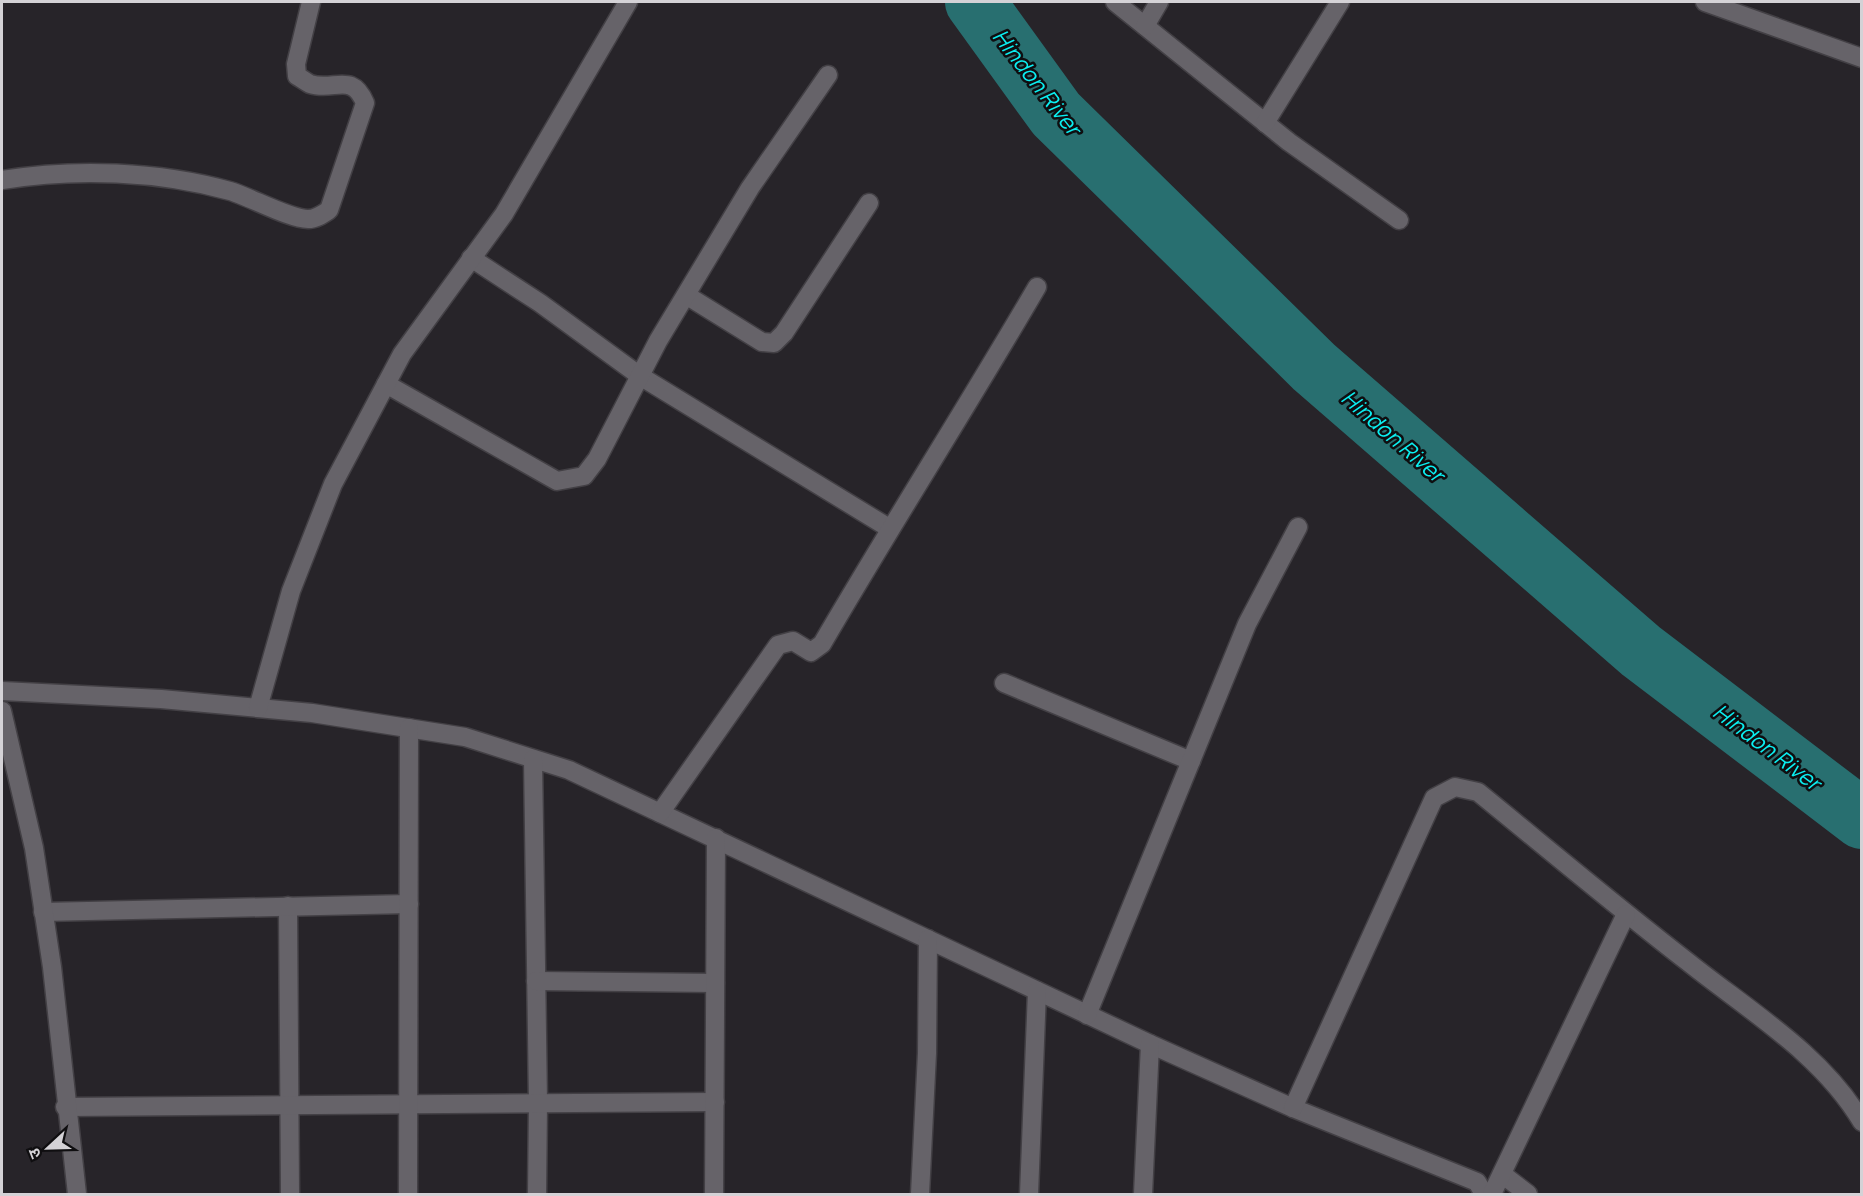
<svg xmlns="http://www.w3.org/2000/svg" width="1863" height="1196" font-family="Manrope,'Noto Sans Devanagari',sans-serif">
	<rect width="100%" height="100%" fill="#272429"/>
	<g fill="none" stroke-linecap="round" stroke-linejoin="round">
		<polyline stroke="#286f70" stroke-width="60" points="975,2 1056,114 1314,367 1641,651 1862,819"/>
		<defs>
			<g id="street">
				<polyline points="1115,2 1289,142 1399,220"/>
				<polyline points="1705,2 1862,58"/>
				<polyline points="1145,26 1159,2"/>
				<polyline points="1265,123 1340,2"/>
				<path d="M2 180C75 168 158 171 230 191 250 197 290 219 308 219 316 219 323 214 329 210L365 103C352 71 334 92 310 84 306 82 301 78 297 76L296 64 311 2"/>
				<polyline points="471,258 540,303 640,376 889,528"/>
				<polyline points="686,295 762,342 774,343 784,333 869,203"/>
				<polyline points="386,384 557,481 584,476 597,459 658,341 750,188 828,75"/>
				<polyline points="1004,683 1191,761"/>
				<polyline points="2,691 161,699 312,713 465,737 569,770 1150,1044 1293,1108 1477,1182 1484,1194"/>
				<polyline points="258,708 291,591 333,484 402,354 504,214 628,2"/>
				<polyline points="533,759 538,1103 537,1194"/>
				<path d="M660 813 778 645 793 641 811 652 822 644C892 524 967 407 1037 287"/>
				<polyline points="288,906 290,1194"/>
				<polyline points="43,912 409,904"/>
				<polyline points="536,981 715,983"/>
				<polyline points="1087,1015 1247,624 1298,527"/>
				<polyline points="65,1107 715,1102"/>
				<path d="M1293 1108 1434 798 1455 787 1478 792C1548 849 1617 907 1688 962 1748 1010 1822 1054 1862 1122"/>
				<polyline points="1502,1174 1528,1194"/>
				<polyline points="408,1194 409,728"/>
				<polyline points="714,1194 716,838"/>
				<polyline points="920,1194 927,1053 928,939"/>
				<polyline points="1029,1194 1037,991"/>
				<polyline points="1143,1194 1150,1044"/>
				<polyline points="1492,1194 1626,914"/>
			</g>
			<polyline id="secondary" points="2,711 34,848 52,967 77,1194"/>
		</defs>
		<use href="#street" stroke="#434045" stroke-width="21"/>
		<use href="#secondary" stroke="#434045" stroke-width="21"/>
		<use href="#street" stroke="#666369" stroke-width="18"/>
		<use href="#secondary" stroke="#666369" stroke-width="18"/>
	</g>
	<g text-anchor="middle" stroke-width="5" stroke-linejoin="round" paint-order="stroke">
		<g font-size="22" font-style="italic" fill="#0beef0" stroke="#0f0e10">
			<text transform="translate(1037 82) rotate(52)" y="8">Hindon River</text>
			<text transform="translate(1393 436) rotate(41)" y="8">Hindon River</text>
			<text transform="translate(1767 747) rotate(37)" y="8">Hindon River</text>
		</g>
	</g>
	<rect width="1863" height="1196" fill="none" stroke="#d4d2d6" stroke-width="6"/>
	<g transform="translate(48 1148) rotate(248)" stroke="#0f0e10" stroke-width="4.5" paint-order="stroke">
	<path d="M0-4.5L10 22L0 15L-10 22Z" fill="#d4d2d6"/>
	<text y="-9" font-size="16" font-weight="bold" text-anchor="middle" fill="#d4d2d6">उ</text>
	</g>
</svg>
